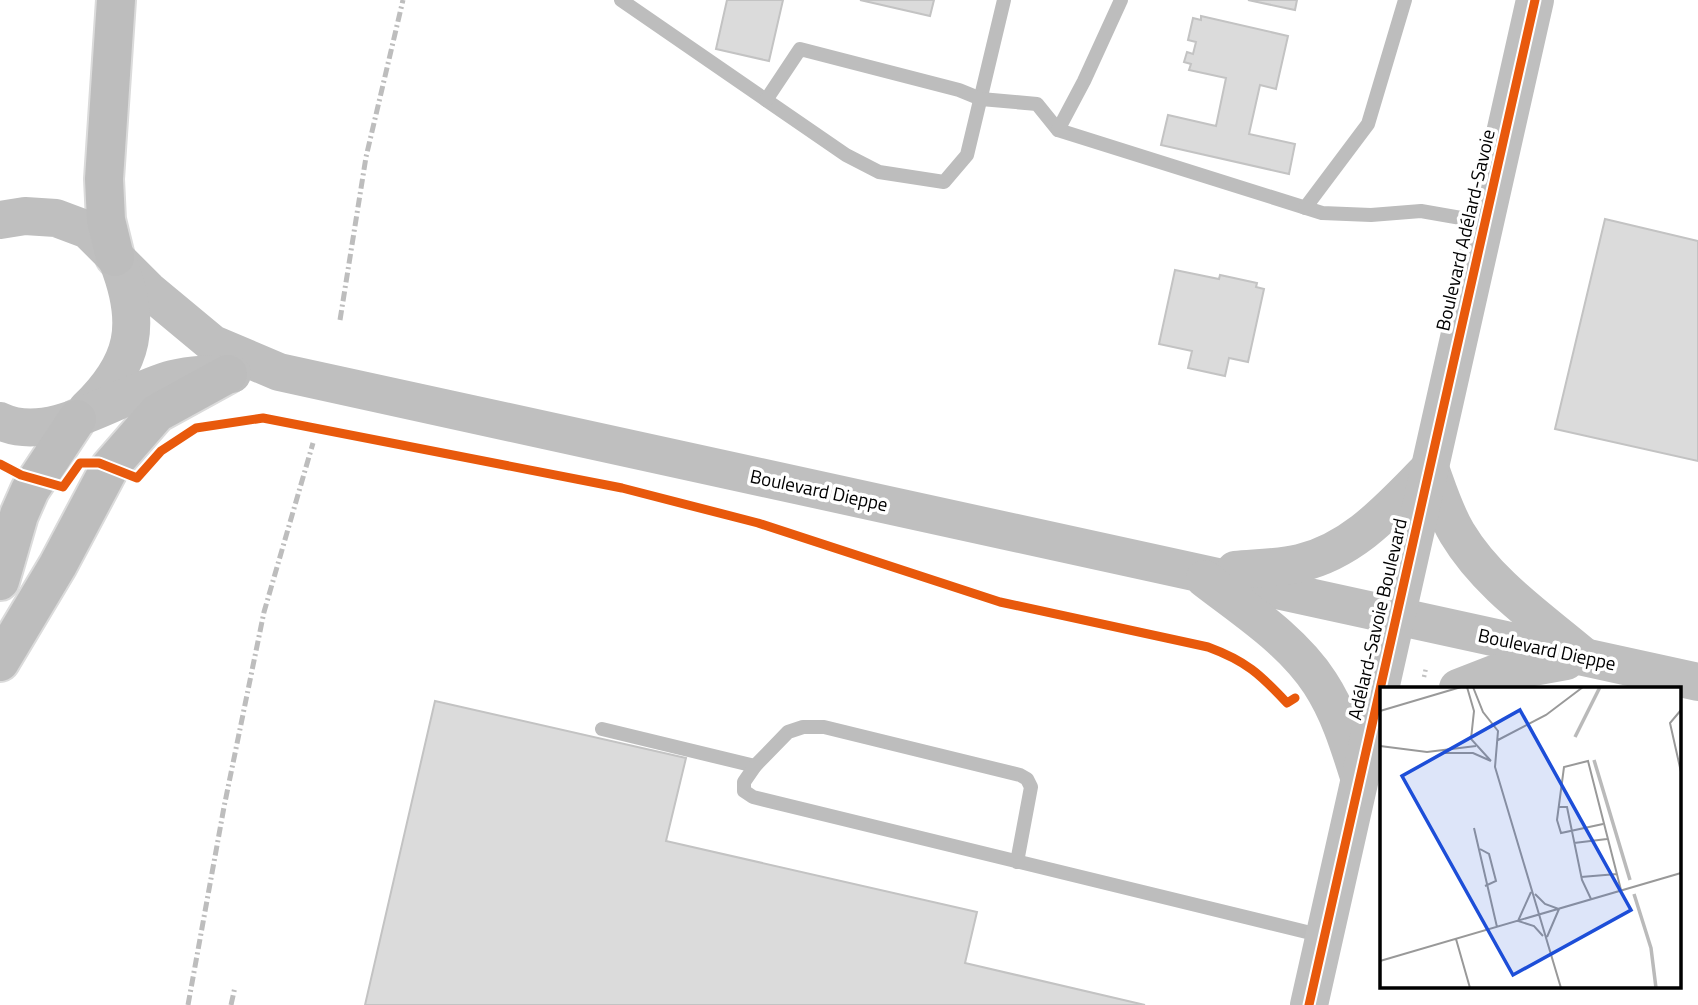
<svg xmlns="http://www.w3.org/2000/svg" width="1698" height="1005" font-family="'Titillium Web',sans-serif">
	<rect width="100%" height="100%" fill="#fff"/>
	<g fill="#dbdbdb" stroke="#c3c3c3" stroke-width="2">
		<polygon points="727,0 783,0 769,61 716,49"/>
		<polygon points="860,0 934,0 930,16"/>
		<polygon points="1248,0 1297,0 1295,10"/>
		<polygon points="1201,16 1288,36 1276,89 1260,85 1249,134 1295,144 1289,174 1161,145 1168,115 1216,126 1226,78 1189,70 1191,64 1184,62 1187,52 1193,54 1196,42 1188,40 1193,18 1201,20"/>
		<polygon points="1605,219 1698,241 1698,461 1555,429"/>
		<polygon points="1175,270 1219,279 1220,275 1257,283 1256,287 1264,289 1248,362 1229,358 1225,376 1188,368 1192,351 1159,344"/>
		<polygon points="435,701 686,758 666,841 977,912 965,963 1145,1005 365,1005"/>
	</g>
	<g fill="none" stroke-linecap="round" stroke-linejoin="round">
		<defs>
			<g id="highway">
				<polyline points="115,257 106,220 104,179 116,0"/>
				<polyline points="0,581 19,515 30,490 77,419"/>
				<polyline points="0,662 58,565 110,467 157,413 228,374"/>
			</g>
		</defs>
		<use href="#highway" stroke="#dbdbdb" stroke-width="42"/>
		<polyline stroke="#c2c2c2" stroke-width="4.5" stroke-dasharray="2 3.5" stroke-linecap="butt" points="1424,677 1426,668"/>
		<g stroke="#bdbdbd" stroke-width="14">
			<polyline points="621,0 846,155 879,172 944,182 967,155 1004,0"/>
			<polyline points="766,100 800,49 959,90 981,99 1037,104 1058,130 1322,213 1371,215 1421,211 1484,222"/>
			<polyline points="1058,130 1084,81 1121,0"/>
			<polyline points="1305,208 1368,124 1405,0"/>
			<polyline points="602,729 755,766"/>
			<polyline points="1017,862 1031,787 1027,779 1020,775 824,727 803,727 788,732 755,766 744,782 744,791 753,797 1323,936"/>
		</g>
		<g stroke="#bfbfbf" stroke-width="38">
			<polyline points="0,220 25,216 56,218 88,230 148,290 213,344 279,372 1698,682"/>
			<path d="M87 409C135 363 142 324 118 262"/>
			<path d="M0 421C52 446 122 392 173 379 192 374 212 374 232 374"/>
			<path d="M1430 468C1438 490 1445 513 1457 533 1487 583 1537 617 1581 654"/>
			<path d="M1235 570C1256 568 1279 568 1300 563 1355 550 1391 507 1430 468"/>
			<path d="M1205 579C1245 610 1292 640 1320 683 1339 712 1349 745 1359 777"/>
			<polyline points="1458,688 1494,674 1566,661"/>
			<polyline points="1309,1005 1535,0"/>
		</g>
		<use href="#highway" stroke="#bdbdbd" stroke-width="38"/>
		<g stroke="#bdbdbd" stroke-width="5" stroke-dasharray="10 3.5 2 3.5" stroke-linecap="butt">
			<polyline points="340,320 366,157 403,0"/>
			<polyline points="188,1005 224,807 264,612 313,443"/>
			<polyline points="231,1005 235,987"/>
		</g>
		<defs>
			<g id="cycleway">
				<path d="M0 464 21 475 63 487 80 463H99L137 478 161 451 196 428 263 418 622 488 758 523 1000 602 1208 647C1246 661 1260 674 1287 703L1295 698"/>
				<polyline points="1309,1005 1535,0"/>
			</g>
		</defs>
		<use href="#cycleway" stroke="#fff" stroke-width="13"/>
		<use href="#cycleway" stroke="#e8590c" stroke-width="9"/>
	</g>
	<g text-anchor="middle" stroke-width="7" stroke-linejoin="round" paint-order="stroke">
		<g font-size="19" fill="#000" stroke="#fff">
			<text transform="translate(1465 230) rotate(-77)" y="7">Boulevard Adélard-Savoie</text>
			<text transform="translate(819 490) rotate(12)" y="7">Boulevard Dieppe</text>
			<text transform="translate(1377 619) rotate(-77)" y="7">Adélard-Savoie Boulevard</text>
			<text transform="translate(1547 649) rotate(12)" y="7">Boulevard Dieppe</text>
		</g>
	</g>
	<g transform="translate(1380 687)">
		<rect width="301" height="301" fill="#fff"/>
		<path fill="none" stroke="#bababa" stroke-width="3.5" d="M195 50 220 0M214 73 250 193M254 207 271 261 276 301"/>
		<path fill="none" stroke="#999" stroke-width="2" d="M87 0 94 24 91 52 111 74M93 0 103 25 118 44 115 80 181 301M301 23 290 36 301 85M0 24 81 0M118 53 166 28 203 0M0 59 47 65 96 59M62 66H93L111 74M179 120H187L202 193 211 212M223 137 181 146 177 133 184 80 208 74 241 203M94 141 117 240M194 156 227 152M100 162 109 167 116 194 105 199M201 190 237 187M151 205 138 234 154 239 163 249M155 207 165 217 179 222 167 250M76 252 90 301M0 274 301 186"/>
		<path fill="#1d4ed8" fill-opacity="0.15" stroke="#1d4ed8" stroke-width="3.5" d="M140 23 251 223 133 288 22 89Z"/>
		<rect width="301" height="301" fill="none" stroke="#000" stroke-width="3.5"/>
	</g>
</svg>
